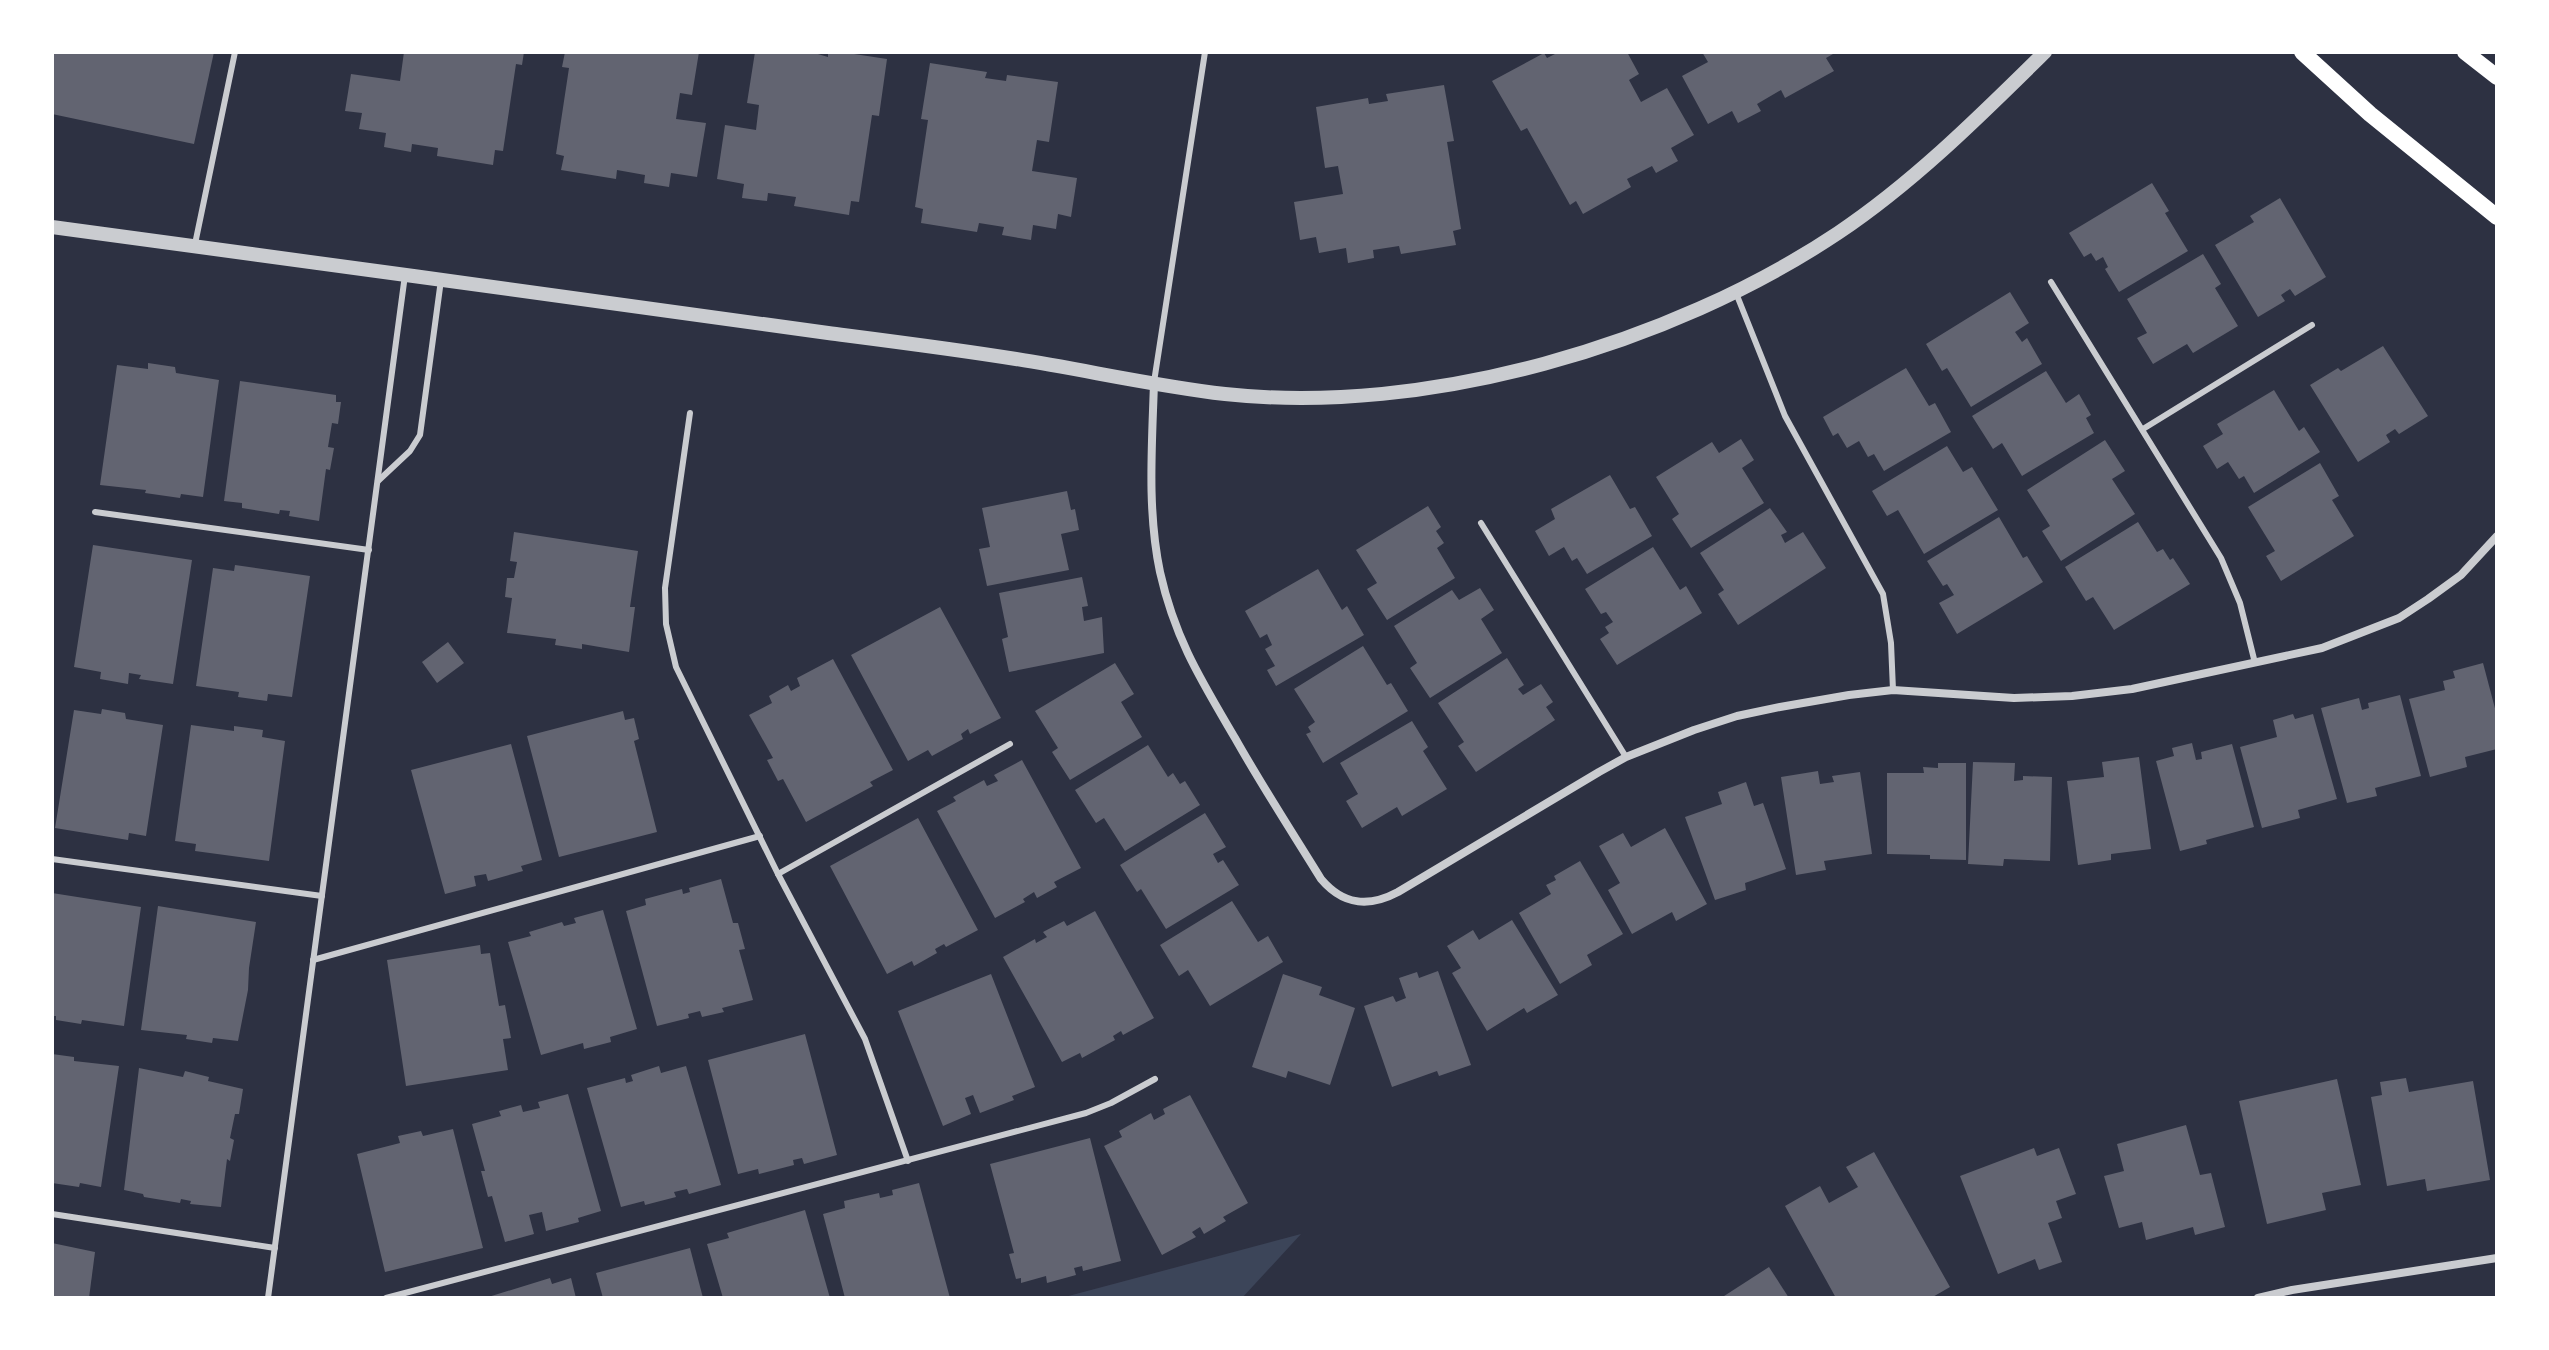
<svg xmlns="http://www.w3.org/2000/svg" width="2549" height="1350" font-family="Lato,sans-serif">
	<rect width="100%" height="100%" fill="#2d3142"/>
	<polygon fill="#3c4559" points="1301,1234 1242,1298 1061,1298"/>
	<g fill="#626471">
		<polygon points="52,52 214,52 194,144 52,114"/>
		<polygon points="404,52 524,52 522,65 516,64 503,151 495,150 493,165 437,156 438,148 412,144 411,152 384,147 386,133 359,129 362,113 345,111 351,74 400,81"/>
		<polygon points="565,52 699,52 692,95 680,93 676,119 706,123 697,177 671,173 669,187 644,183 645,175 617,170 616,179 561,170 564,156 556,154 569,68 562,67"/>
		<polygon points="755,52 811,52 828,57 828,52 841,52 887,59 879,116 872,115 859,202 851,201 849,215 794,206 796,197 768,193 767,201 742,198 744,184 717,179 725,125 756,130 759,105 747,103"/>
		<polygon points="1559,52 1627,52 1639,74 1629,80 1641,102 1667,88 1694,135 1671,148 1678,161 1656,173 1652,166 1627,179 1631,187 1583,214 1576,201 1570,205 1527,128 1521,131 1492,81 1544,53 1547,58"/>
		<polygon points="1702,52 1832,52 1833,54 1826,58 1834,71 1785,98 1781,90 1757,104 1761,111 1738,123 1732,111 1708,124 1682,76 1708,62"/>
		<polygon points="930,63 987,72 985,78 1006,81 1007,75 1058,82 1049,142 1037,140 1032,171 1077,178 1071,217 1058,214 1056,229 1033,225 1031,240 1002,235 1004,227 979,223 977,232 921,223 923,209 915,207 928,120 921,119"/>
		<polygon points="1444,85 1454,141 1447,142 1461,229 1453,231 1456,245 1401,254 1399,246 1373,250 1374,258 1348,263 1346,248 1319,253 1316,237 1300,240 1294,202 1343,194 1338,166 1325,168 1316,107 1368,98 1369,104 1388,101 1386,94"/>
		<polygon points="2152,183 2169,211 2165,213 2188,251 2119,292 2105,269 2108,267 2103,257 2096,261 2091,253 2084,257 2069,233"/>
		<polygon points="2280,198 2326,277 2295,296 2290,289 2281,295 2285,301 2258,317 2215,245 2254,222 2250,216"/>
		<polygon points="2203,254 2221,284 2215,288 2238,326 2193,353 2187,344 2153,364 2137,338 2147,333 2127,299"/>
		<polygon points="2010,292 2029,323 2015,332 2022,342 2027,338 2042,364 1971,407 1947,368 1942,371 1926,344"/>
		<polygon points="2383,346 2428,416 2399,434 2395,429 2386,435 2390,442 2358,462 2310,385 2338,368 2341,371"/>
		<polygon points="148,363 175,367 176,373 219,380 203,497 181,494 180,498 145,493 146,490 100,485 117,365 148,369"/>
		<polygon points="1906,368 1929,406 1935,403 1951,432 1884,471 1874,454 1868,457 1859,441 1847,448 1838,433 1833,436 1823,417"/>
		<polygon points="2046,371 2066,403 2079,394 2091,415 2086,418 2094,433 2022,476 2002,443 1993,449 1972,416"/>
		<polygon points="240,381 336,395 336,402 341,402 338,424 332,423 328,447 334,448 330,470 326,469 319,521 289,516 290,511 280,510 279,514 242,508 242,503 224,501"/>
		<polygon points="2274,390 2299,431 2304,427 2320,452 2254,493 2244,476 2239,479 2228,462 2217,469 2203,446 2223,434 2217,424"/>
		<polygon points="1741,439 1754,460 1742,468 1764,503 1691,548 1672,519 1679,514 1656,477 1712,442 1719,453"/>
		<polygon points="2105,440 2125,471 2112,479 2135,514 2061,561 2042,531 2050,526 2027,490"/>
		<polygon points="1947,446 1963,472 1972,467 1998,510 1924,554 1898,510 1887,516 1872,491"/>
		<polygon points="2320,463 2339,496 2332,500 2354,536 2281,581 2266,556 2275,551 2248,507"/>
		<polygon points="1610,475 1630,509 1635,507 1652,536 1587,574 1577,558 1572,561 1564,547 1549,556 1535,531 1555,519 1551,509"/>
		<polygon points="1067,491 1071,510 1075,509 1079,530 1061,534 1069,570 987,586 979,549 990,547 982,508"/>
		<polygon points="1428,506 1441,527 1436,531 1444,543 1437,548 1455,578 1387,620 1367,589 1377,583 1356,550"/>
		<polygon points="1770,508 1787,532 1781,535 1785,543 1803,532 1826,568 1738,625 1718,594 1724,590 1700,553"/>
		<polygon points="1999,517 2023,558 2027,556 2043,582 1957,634 1939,603 1954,595 1947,584 1943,586 1927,561"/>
		<polygon points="2138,522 2157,552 2163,549 2170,560 2173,558 2190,584 2114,630 2093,597 2086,601 2065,567"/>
		<polygon points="514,532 638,551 630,607 635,607 629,652 582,644 582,649 555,645 556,639 507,633 512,598 505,597 507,578 514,578 517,562 510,561"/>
		<polygon points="93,545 192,560 173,684 139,679 141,675 129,673 128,684 100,679 101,672 74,667"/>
		<polygon points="1653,547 1680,590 1686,586 1702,613 1617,665 1600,639 1609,633 1605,627 1613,622 1606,612 1601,614 1585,589"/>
		<polygon points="235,565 310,576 292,697 268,694 267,701 238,697 239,692 196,686 213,568 234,571"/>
		<polygon points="1318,569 1342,610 1347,606 1364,635 1276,686 1267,670 1275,666 1265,649 1272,645 1267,634 1260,638 1245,611"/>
		<polygon points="1082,577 1088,606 1082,607 1084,621 1102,617 1104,653 1009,672 1002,639 1008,637 999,593"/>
		<polygon points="1480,588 1494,610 1481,619 1502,653 1430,698 1410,668 1417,663 1394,626 1452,590 1459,600"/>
		<polygon points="940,607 1001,718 970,734 968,729 961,734 963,739 932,756 928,750 908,761 851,655"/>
		<polygon points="448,642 464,663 437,683 422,662"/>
		<polygon points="1363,646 1387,685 1391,683 1408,711 1323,763 1306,734 1311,732 1308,727 1315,722 1294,689"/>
		<polygon points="1507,658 1524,685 1518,689 1523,695 1541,684 1553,702 1546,707 1555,720 1476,772 1458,746 1464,742 1438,703"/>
		<polygon points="833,659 893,770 870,782 873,786 806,822 783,779 778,781 767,760 773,758 749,715 772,703 769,696 788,685 791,691 800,686 797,678"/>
		<polygon points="1115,663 1134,694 1121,702 1142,737 1070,780 1052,752 1058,748 1035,711"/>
		<polygon points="2483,663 2497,716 2497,749 2465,757 2467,767 2430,777 2409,699 2445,690 2443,681 2455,678 2453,671"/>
		<polygon points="2400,695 2421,776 2375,788 2377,796 2347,803 2321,708 2359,698 2362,710 2369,708 2368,703"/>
		<polygon points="102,709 125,713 126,719 163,725 146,836 129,833 128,840 55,828 74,710 101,714"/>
		<polygon points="623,711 625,720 634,718 639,739 634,741 657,832 559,857 527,736"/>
		<polygon points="2293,714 2295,719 2313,714 2337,799 2298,810 2300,818 2262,828 2240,747 2277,737 2273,720"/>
		<polygon points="1412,721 1428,747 1423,751 1447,789 1402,816 1397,807 1362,828 1346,801 1358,794 1340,763"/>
		<polygon points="191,725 234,731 234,726 263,730 262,737 285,741 269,861 195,851 196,844 175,841"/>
		<polygon points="2192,743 2196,760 2202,759 2201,752 2232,744 2254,827 2206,840 2207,844 2180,851 2156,761 2174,756 2172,748"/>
		<polygon points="511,744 542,860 521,866 523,871 488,881 486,874 474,876 476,886 445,894 411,770"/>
		<polygon points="1148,745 1168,777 1173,773 1180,784 1185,781 1200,805 1125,851 1104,818 1096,823 1075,790"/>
		<polygon points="2139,757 2151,849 2111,854 2111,860 2078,865 2067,781 2104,777 2102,762"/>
		<polygon points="1022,760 1081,868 1054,882 1057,887 1037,898 1034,892 1023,899 1025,902 995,918 937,811 956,801 953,797 984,780 987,786 998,781 994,775"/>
		<polygon points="1973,762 2015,763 2014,781 2023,780 2023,776 2052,777 2050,861 2004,859 2003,866 1968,864"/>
		<polygon points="1938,763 1966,763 1966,860 1930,859 1930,855 1887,854 1887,773 1924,773 1923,767 1938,768"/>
		<polygon points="1818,771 1820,784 1834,782 1832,776 1860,772 1872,854 1824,861 1826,870 1796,875 1781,777"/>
		<polygon points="1746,782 1754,806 1763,803 1786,869 1745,883 1746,890 1715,900 1685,817 1722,804 1718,792"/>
		<polygon points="1205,813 1226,847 1213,854 1218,863 1223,860 1239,885 1166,929 1141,889 1137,892 1120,865"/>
		<polygon points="918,818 978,930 946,947 944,944 935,949 937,953 914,966 912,961 887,974 830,866"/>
		<polygon points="1665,828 1707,904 1676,921 1672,912 1632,934 1608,890 1620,883 1599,846 1623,833 1631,847"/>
		<polygon points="1580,861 1623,934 1587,955 1592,965 1560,984 1519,913 1551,894 1546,885 1556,880 1554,876"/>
		<polygon points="721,879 733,923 738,923 745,949 739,950 753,1000 722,1008 724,1012 702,1017 700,1011 688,1014 689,1018 657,1026 626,911 646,905 645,899 682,889 683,894 690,892 689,888"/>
		<polygon points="52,893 141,907 124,1026 82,1020 81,1024 56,1020 56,1016 52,1016"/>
		<polygon points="1232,901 1258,942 1268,936 1283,962 1210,1006 1188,970 1179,976 1160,945"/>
		<polygon points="158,906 256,922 249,968 248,990 238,1041 213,1038 212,1043 186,1039 187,1035 141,1030"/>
		<polygon points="603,910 637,1029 610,1037 611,1042 584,1049 583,1043 541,1055 508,942 531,936 529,932 562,922 564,926 576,923 574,918"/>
		<polygon points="1095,911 1154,1018 1123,1035 1121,1031 1113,1036 1115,1040 1082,1058 1080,1053 1062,1062 1003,957 1035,939 1036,943 1047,937 1043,932 1064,921 1067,926"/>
		<polygon points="1512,920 1558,995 1527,1013 1524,1008 1487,1031 1452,973 1461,968 1447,946 1473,930 1479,940"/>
		<polygon points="480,945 481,954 490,953 499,1006 505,1005 511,1038 503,1039 508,1070 406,1086 387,960"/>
		<polygon points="1438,971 1471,1065 1439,1076 1437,1071 1392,1087 1364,1006 1393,996 1396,1002 1406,998 1399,978 1417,972 1419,978"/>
		<polygon points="991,974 1035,1087 1012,1096 1014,1100 980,1113 973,1095 965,1098 971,1114 943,1126 898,1011"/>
		<polygon points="1283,974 1322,987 1319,995 1355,1008 1330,1085 1288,1071 1286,1078 1252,1067"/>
		<polygon points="805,1034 837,1155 804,1164 802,1158 793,1160 794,1165 759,1174 758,1169 738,1174 708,1060"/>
		<polygon points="52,1054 74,1057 74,1061 119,1066 101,1187 80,1183 79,1187 52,1183"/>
		<polygon points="659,1066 661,1073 686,1066 721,1185 689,1194 687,1189 674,1192 676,1197 645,1205 644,1201 621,1207 587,1088 625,1078 626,1083 633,1081 631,1075"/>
		<polygon points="139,1068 183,1077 185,1071 209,1077 208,1081 243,1089 239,1114 235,1114 230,1138 234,1140 230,1161 227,1159 221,1207 190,1204 191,1201 181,1199 180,1203 144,1197 143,1194 124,1190"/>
		<polygon points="2406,1078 2409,1092 2473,1081 2490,1180 2427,1191 2425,1179 2387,1186 2371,1097 2382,1095 2380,1082"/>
		<polygon points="2337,1079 2361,1185 2322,1193 2326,1210 2267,1224 2239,1101"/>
		<polygon points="568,1094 601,1211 578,1218 579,1222 546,1231 542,1212 529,1215 534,1234 505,1242 492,1196 488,1197 481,1171 485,1171 472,1124 501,1116 499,1111 521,1105 523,1112 540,1108 538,1102"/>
		<polygon points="1190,1095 1248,1203 1223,1217 1226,1221 1204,1234 1200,1227 1192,1232 1196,1237 1162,1255 1104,1146 1122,1137 1119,1131 1151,1113 1154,1120 1165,1114 1163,1109"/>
		<polygon points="2186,1125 2200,1175 2211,1173 2225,1227 2195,1235 2193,1227 2146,1240 2142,1222 2119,1228 2104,1176 2124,1171 2117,1144"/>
		<polygon points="453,1129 483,1248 385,1272 357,1154 400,1143 398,1136 421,1131 423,1136"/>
		<polygon points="1090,1138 1121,1261 1083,1271 1082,1266 1074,1268 1076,1275 1047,1283 1046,1276 1021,1283 1021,1278 1016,1279 1009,1254 1014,1253 990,1164"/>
		<polygon points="2034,1148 2037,1156 2059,1148 2076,1194 2056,1201 2062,1218 2048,1223 2062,1262 2039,1270 2035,1259 1998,1274 1960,1176"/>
		<polygon points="1874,1152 1950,1287 1931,1298 1836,1298 1785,1206 1820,1186 1829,1203 1858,1187 1846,1167"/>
		<polygon points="919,1183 950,1298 845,1298 823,1214 845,1208 844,1201 879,1193 880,1198 893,1195 892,1190"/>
		<polygon points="805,1210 830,1298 723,1298 707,1244 729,1238 727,1233"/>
		<polygon points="52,1243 95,1252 89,1298 52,1298"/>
		<polygon points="690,1248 703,1298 603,1298 596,1273"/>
		<polygon points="1769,1267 1789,1298 1721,1298"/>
		<polygon points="550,1278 552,1284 571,1278 576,1298 485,1298"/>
	</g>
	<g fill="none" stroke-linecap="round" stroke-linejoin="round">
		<g stroke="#caccd0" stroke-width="6">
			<polyline points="195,244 235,52"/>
			<polyline points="2051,282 2221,558 2240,603 2255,663"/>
			<polyline points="1736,293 1785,416 1883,594 1891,643 1893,690"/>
			<polyline points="1154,382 1205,52"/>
			<polyline points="690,413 665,588 666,624 676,667 778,874 865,1039 908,1161"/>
			<polyline points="2143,429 2312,325"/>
			<polyline points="378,481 410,451 420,435 441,280"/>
			<polyline points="95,512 369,550"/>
			<polyline points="1481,523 1626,757"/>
			<polyline points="52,859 322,896"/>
			<polyline points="778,874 1010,744"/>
			<polyline points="313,960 760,836"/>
			<polyline points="52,1214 275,1248"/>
			<polyline points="268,1298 405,275"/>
			<polyline points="386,1298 1086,1113 1111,1103 1155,1079"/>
		</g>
		<g stroke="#caccd0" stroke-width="8">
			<path d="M1154 383C1152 446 1147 510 1160 572 1175 639 1201 680 1235 738 1262 786 1292 832 1321 879 1343 905 1368 908 1398 892L1599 772 1626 757 1694 730 1737 716 1780 707 1849 695 1893 690 2014 698 2072 696 2132 689 2322 648 2399 618 2428 599 2461 575 2497 536"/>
			<polyline points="2258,1298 2292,1290 2497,1258"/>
		</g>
		<path stroke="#caccd0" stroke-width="14" d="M52 227C311 262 569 297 828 333 890 341 954 349 1016 359 1086 370 1155 386 1225 394 1427 416 1670 345 1838 233 1914 182 1980 116 2045 52"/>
		<g stroke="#fff" stroke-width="16">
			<polyline points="2302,52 2370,114 2497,217"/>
			<polyline points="2465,52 2497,77"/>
		</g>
	</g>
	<rect width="2549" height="1350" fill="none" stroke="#ffffff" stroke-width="108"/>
</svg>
